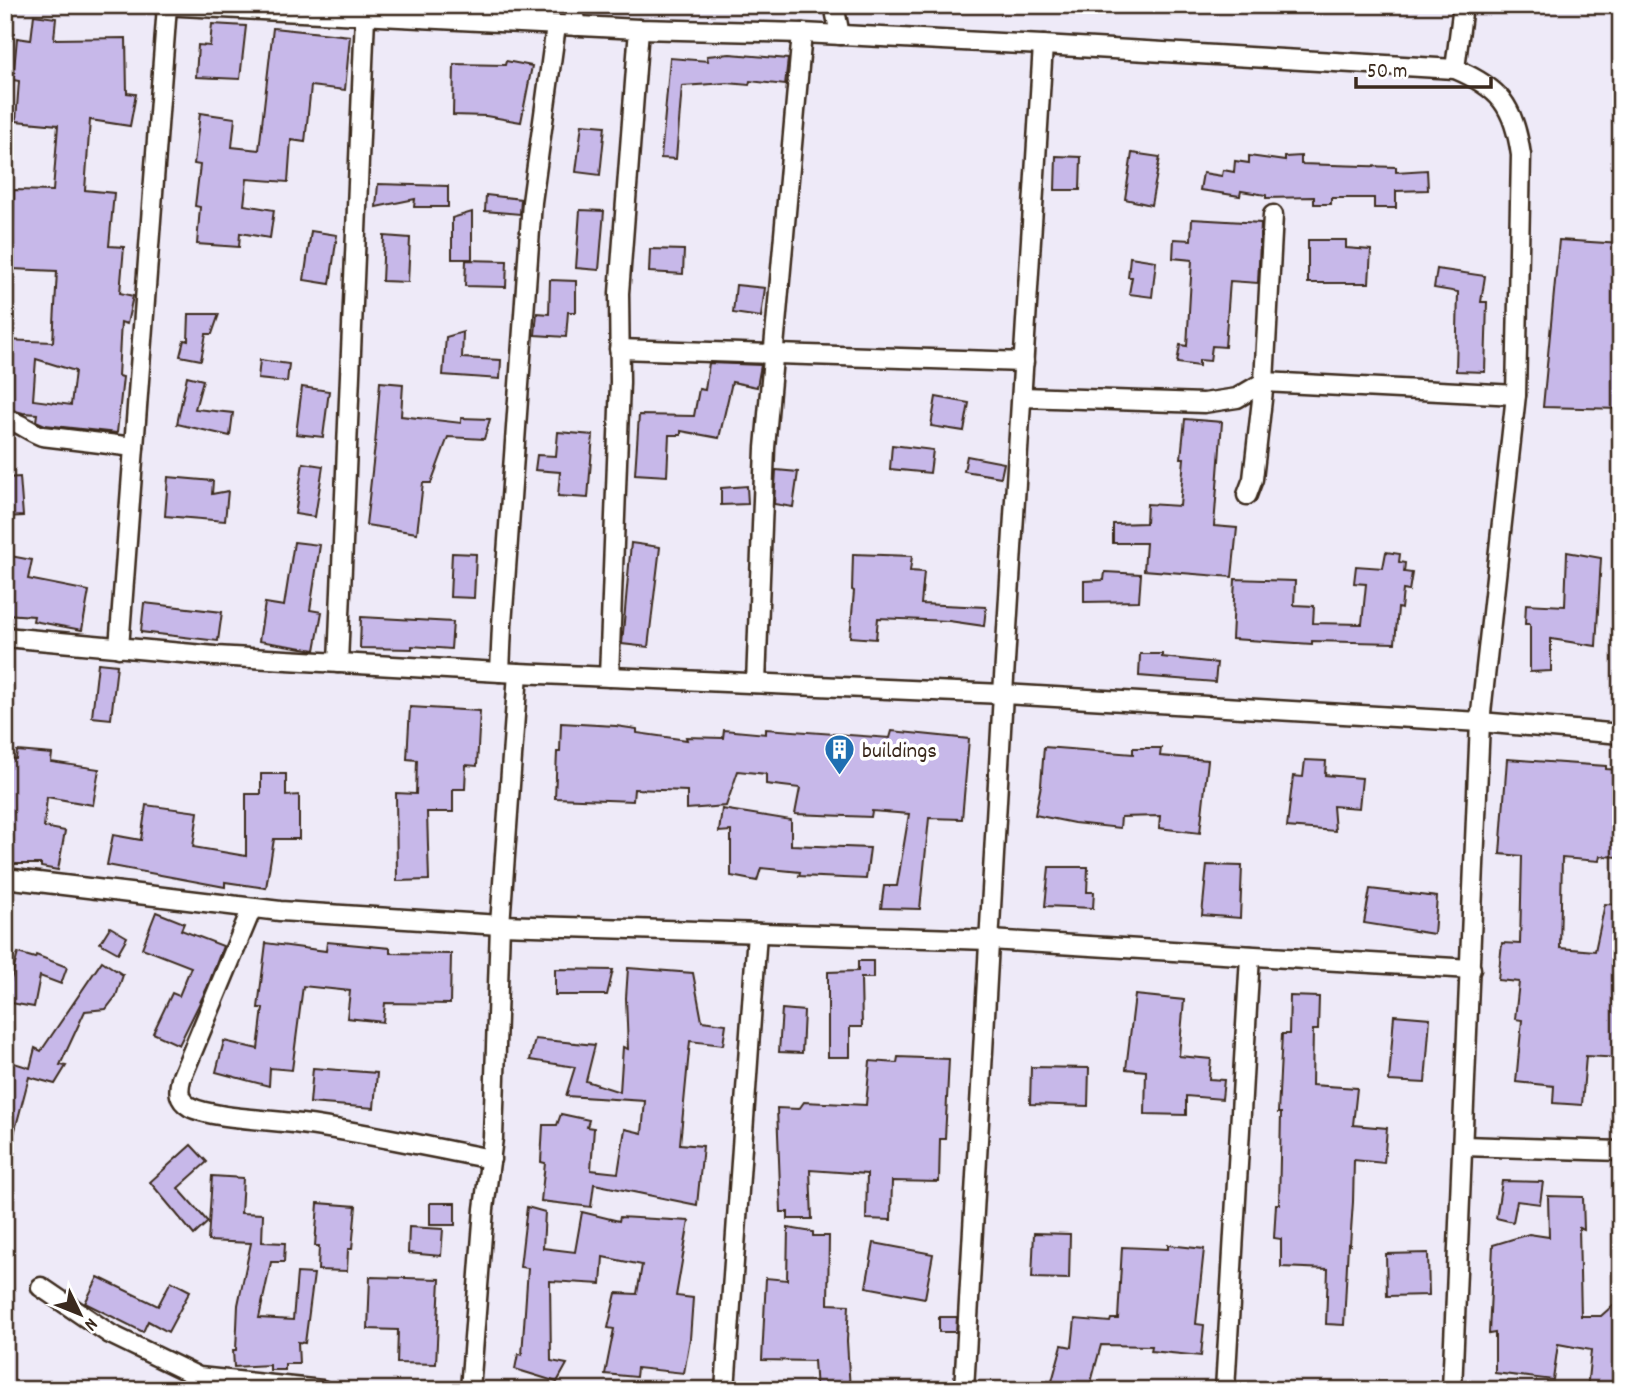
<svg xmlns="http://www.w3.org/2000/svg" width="1626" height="1395" font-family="Dekko,sans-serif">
	<rect width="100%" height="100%" fill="#eeeaf8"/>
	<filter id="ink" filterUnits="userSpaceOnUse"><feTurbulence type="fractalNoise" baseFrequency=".0143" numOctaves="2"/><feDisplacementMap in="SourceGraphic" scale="14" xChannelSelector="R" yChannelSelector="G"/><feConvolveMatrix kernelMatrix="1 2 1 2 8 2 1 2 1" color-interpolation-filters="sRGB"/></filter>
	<g filter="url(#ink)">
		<g fill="#c7b8e9" stroke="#3b2a1e" stroke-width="2" fill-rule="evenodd">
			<path d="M34 15 56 18 54 39 126 38 127 93 136 94 130 126 90 120 85 190 114 193 109 246 124 247 120 293 133 296 127 324 121 322 118 376 123 377 117 433 45 425 36 421 37 414 23 413 5 408V340L53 342 57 271 12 269 14 190 53 191 58 125 16 121 19 81 13 80 17 38 31 40ZM36 359 75 371 71 405 33 400Z"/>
			<polygon points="212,24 246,26 240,79 196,77 198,45 210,46"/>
			<polygon points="273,28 350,36 345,90 311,86 305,142 291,140 288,182 247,179 244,205 274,210 270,238 240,233 239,247 197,244 200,207 195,206 200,165 194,164 200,113 235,118 232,147 259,150"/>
			<polygon points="730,54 788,59 785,85 750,81 749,85 727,83 682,86 676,159 661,158 670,58 708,61 707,56"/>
			<polygon points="506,61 532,66 521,122 486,116 453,115 454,64 505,65"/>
			<polygon points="582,124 605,126 600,175 576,172"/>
			<polygon points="1132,153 1160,157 1151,205 1125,199"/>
			<polygon points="1056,156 1081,157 1080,190 1055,190"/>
			<polygon points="1249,156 1285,161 1285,157 1301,156 1301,164 1396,167 1396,172 1427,170 1428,190 1396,191 1396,208 1374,208 1374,198 1331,198 1331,204 1314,204 1314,197 1266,198 1266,195 1241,191 1240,196 1200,190 1203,173 1222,176 1223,170 1234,172 1235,161 1249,163"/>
			<polygon points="378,184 448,186 448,207 414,207 415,199 376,207"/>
			<polygon points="486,195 521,199 520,214 485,211"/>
			<polygon points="580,210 604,211 599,270 576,268"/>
			<polygon points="472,212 472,259 452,259 452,218"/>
			<polygon points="1192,219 1261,223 1258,283 1230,281 1225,347 1212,346 1210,361 1199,360 1199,366 1177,363 1180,345 1187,346 1192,260 1173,258 1174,239 1191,240"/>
			<polygon points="311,231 337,235 330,284 304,280"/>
			<polygon points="384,236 410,238 408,282 382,281"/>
			<polygon points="1308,240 1346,240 1346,248 1371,250 1369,283 1308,283"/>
			<polygon points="1559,240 1621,244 1621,409 1543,407"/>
			<polygon points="650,249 684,250 683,274 649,272"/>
			<polygon points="1130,257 1156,261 1152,297 1129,294 1132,277 1128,277"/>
			<polygon points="466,260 507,261 506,287 465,286"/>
			<polygon points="1437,269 1485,276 1481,302 1487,302 1485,372 1456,371 1458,292 1434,288"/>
			<polygon points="550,280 576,281 576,312 568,312 566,337 535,335 537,313 549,314"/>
			<polygon points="736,285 765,288 761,317 733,313"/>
			<polygon points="189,314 219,314 212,334 206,334 201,360 180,356 184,340 188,341"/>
			<polygon points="463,332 462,358 501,360 500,379 443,375 446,337"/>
			<polygon points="260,360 289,364 287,382 258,379"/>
			<polygon points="709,363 761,365 757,387 732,382 719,438 681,431 681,435 669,435 667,476 635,474 639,415 694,416 699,389 705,390"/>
			<polygon points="187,376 203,380 195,409 233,413 230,436 177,424"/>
			<polygon points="380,382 403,384 401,416 461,423 461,418 490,419 484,439 448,437 431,483 423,483 417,533 366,525 375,445"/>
			<polygon points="302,387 329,391 323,437 296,434"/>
			<polygon points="936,397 969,403 964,431 931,426"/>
			<polygon points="1185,419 1222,422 1214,526 1237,528 1232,577 1144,570 1146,543 1113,543 1113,524 1146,523 1147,504 1180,506 1184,458 1181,458"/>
			<polygon points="558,432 593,435 588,498 558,496 560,472 535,470 537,455 556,456"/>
			<polygon points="892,445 933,450 930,473 890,469"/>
			<polygon points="967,456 1004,463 1001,477 964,471"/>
			<polygon points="303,463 323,466 315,517 295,514"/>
			<polygon points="776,470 798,472 793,507 774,504"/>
			<polygon points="20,477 23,516 5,517 5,478"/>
			<polygon points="168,477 213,481 212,494 228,491 225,521 165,516"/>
			<polygon points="747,486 748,504 721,505 721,488"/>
			<polygon points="294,542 320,545 310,610 322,612 315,650 259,641 265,603 284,606"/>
			<polygon points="631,543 660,547 648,647 622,644"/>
			<polygon points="1386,552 1400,554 1399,562 1405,563 1404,572 1412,573 1409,591 1403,590 1401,609 1398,608 1395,643 1312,641 1312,644 1232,639 1235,579 1295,581 1294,605 1314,606 1313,623 1362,624 1366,584 1354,583 1356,566 1383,568"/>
			<polygon points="1567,552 1601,558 1596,646 1551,639 1551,671 1530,672 1530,624 1525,624 1526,604 1565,606"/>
			<polygon points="452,553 476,554 474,598 450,597"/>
			<polygon points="853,554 912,556 910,571 924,572 921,604 986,607 984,626 949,621 878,618 876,639 850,637 854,591 852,590"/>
			<polygon points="5,555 32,560 28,579 89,591 82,630 33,621 34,616 5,614"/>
			<polygon points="1105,572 1141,574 1139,601 1084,602 1084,581 1104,580"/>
			<polygon points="144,603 222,612 218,641 141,632"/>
			<polygon points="361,617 453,622 451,649 412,646 412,649 360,648"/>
			<polygon points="1140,654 1162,654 1162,657 1217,663 1215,682 1139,676"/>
			<polygon points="98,663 117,665 111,719 92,717"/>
			<polygon points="410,707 480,711 477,766 466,765 465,789 453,789 453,812 427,812 429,880 397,881 396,793 416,794 417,760 407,759"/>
			<polygon points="561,723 616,726 637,729 637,733 687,740 686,737 723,738 724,730 766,734 766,729 890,738 892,731 969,739 962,819 929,818 920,909 881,908 884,886 897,886 909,814 872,811 871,817 795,814 800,788 766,784 766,774 738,771 726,806 687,809 687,791 634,789 633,801 555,798 557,752 560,752"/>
			<polygon points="1044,747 1133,754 1133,748 1161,748 1160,756 1208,760 1200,833 1159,828 1160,816 1121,817 1120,828 1074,823 1035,815 1041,785"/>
			<polygon points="17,751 52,754 51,762 99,769 93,805 47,797 44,827 65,831 58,870 41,867 41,864 5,864 5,758 16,759"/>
			<polygon points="1507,759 1606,766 1606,769 1621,770 1621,857 1600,856 1599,861 1562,858 1560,948 1595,951 1605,904 1621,905 1621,1058 1586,1056 1582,1105 1553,1103 1554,1086 1516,1082 1522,1020 1515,1019 1519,982 1498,980 1502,943 1520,944 1522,856 1500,854"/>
			<polygon points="1305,760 1326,761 1325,775 1362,778 1359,808 1333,806 1335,831 1287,827 1293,776 1303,777"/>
			<polygon points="261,774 286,774 286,796 299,795 299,839 274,839 266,888 225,882 225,887 107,865 113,835 141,840 146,805 198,812 193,847 246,856 246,794 261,794"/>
			<polygon points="722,809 791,820 791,845 870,848 866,879 799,876 800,872 761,868 757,881 731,876 731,831 719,832"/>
			<polygon points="1207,865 1242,866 1240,918 1202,915"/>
			<polygon points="1049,867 1088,867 1087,892 1094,892 1093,908 1045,906"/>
			<polygon points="1370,889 1437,897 1434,934 1364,923"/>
			<polygon points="156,912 184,923 181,930 223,946 207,988 179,1045 153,1033 172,993 179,996 191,967 142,948"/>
			<polygon points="110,927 127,937 118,953 100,943"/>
			<polygon points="327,942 390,948 390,953 451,954 450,1004 385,1003 383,1022 347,1018 350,991 303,986 292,1070 270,1068 269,1086 216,1072 224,1041 258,1049 263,1008 258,1008 266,943 326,951"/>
			<polygon points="18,953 35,958 36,955 67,967 61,984 40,976 34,1007 5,1002 5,986 9,987"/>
			<polygon points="102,961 123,975 116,996 106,1009 85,1011 60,1065 66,1066 55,1084 29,1077 10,1149 5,1149 5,1060 30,1068 35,1048 41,1051"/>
			<polygon points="858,961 873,961 873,978 861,978 862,1027 850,1027 850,1057 828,1057 828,972 858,971"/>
			<polygon points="628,968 693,973 702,1021 726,1024 723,1045 690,1041 680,1144 703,1146 697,1205 594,1184 591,1207 541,1201 545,1163 541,1162 543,1125 557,1125 561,1114 589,1120 587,1127 594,1128 591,1170 618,1173 625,1129 642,1133 645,1101 566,1096 575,1067 530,1060 535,1039 595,1045 586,1081 620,1092 623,1047 628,1049 626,998"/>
			<polygon points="555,969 613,970 607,995 555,995"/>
			<polygon points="1135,995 1184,1000 1179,1056 1211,1059 1209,1079 1224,1080 1222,1099 1186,1096 1186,1115 1145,1114 1146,1071 1126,1069"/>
			<polygon points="1290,996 1319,997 1318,1030 1313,1030 1312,1085 1357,1088 1353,1125 1387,1128 1384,1163 1354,1160 1353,1202 1350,1245 1348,1244 1344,1325 1326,1324 1328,1269 1281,1267 1281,1239 1274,1238 1276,1204 1279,1204 1281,1113 1278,1113 1282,1034 1289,1034"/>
			<polygon points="782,1009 804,1011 802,1053 779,1052"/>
			<polygon points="1394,1015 1430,1018 1425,1083 1389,1081"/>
			<polygon points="898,1057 949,1059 945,1139 940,1139 939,1182 892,1181 891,1220 866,1219 867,1174 810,1170 812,1219 788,1219 788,1212 781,1212 777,1108 799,1109 804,1102 866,1105 870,1061 897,1063"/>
			<polygon points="1031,1067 1089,1068 1088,1106 1030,1104"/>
			<polygon points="313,1068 377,1073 374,1108 310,1103"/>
			<polygon points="191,1145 207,1162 178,1188 208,1222 194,1235 150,1182"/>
			<polygon points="212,1176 243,1178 241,1213 263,1214 262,1242 285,1243 284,1262 271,1262 259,1318 293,1320 297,1273 314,1274 305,1343 298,1342 299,1364 285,1364 285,1370 270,1370 270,1365 234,1367 233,1350 236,1350 238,1305 251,1243 208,1241"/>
			<polygon points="1502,1181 1543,1182 1540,1204 1517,1201 1513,1222 1496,1218"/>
			<polygon points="1548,1196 1583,1197 1584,1230 1579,1228 1581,1316 1601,1316 1621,1298 1621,1390 1587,1390 1591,1350 1558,1344 1553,1380 1495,1373 1495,1333 1489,1334 1493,1245 1529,1234 1549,1237"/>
			<polygon points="318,1203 356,1206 352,1249 348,1249 347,1271 318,1270 319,1246 315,1246"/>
			<rect x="430" y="1203" width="25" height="22"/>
			<polygon points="527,1207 545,1212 543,1248 575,1252 582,1212 619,1221 620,1217 689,1221 676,1296 693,1298 690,1339 684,1373 637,1368 636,1377 605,1374 614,1329 608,1328 616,1293 637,1294 642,1265 603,1257 601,1284 550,1281 551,1361 567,1364 557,1382 515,1369 518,1354 522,1355 528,1268 520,1267"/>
			<polygon points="409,1227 443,1229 441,1256 408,1253"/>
			<polygon points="788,1228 813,1232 813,1236 829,1236 828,1304 849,1305 847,1341 850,1390 816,1390 814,1361 762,1360 766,1278 787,1280"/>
			<polygon points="1034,1233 1070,1234 1069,1279 1032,1278"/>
			<polygon points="874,1243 933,1254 925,1298 866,1287"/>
			<polygon points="1168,1245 1204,1249 1196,1324 1204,1325 1201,1356 1151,1351 1152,1346 1101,1345 1089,1390 1072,1390 1051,1385 1062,1345 1072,1347 1075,1319 1110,1322 1111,1319 1118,1319 1122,1247 1168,1249"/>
			<polygon points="1428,1253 1429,1295 1387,1296 1386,1254"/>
			<polygon points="98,1277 158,1306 171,1281 190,1291 168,1332 148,1321 143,1332 85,1303"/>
			<polygon points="370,1277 440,1279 436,1364 397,1363 398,1330 368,1329"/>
			<polygon points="939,1317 957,1317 956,1332 939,1332"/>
		</g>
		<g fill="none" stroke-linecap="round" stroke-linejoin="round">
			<defs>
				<g id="minor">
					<path d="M161 5 639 29 802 33 1043 45 1455 69C1500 88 1514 106 1521 155L1516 395 1480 722 1452 1390"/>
					<polyline points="572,5 576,26"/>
					<polyline points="834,5 840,35"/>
					<polyline points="1455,69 1463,5"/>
					<polyline points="619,349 1024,362"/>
					<polyline points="1022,397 1204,403 1237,398 1264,382 1516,395"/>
					<path d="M5 419C20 422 28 431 42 436L134 447"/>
					<polyline points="1247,495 1253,479 1264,382 1273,215"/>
					<polyline points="5,637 215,656 518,673 1003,694 1480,722 1621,734"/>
					<polyline points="119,648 167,6"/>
					<polyline points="338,663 365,16"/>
					<polyline points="500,672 502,625 532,202 556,26"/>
					<polyline points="609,677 620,382 619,293 639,29"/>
					<polyline points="756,683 765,448 802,33"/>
					<polyline points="5,878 280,911 500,925 990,940 1471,969"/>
					<path d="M252 908 181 1079C178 1091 178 1100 190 1107 211 1118 274 1120 301 1124 364 1132 428 1147 491 1159"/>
					<polyline points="1463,1146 1621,1151"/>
					<polyline points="41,1287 110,1334 199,1377 322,1390"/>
					<polyline points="470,1390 484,1209 493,1138 500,925 518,673"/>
					<polyline points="725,1390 757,933"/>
					<polyline points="964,1390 1003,694 1043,45"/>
					<polyline points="1225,1390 1250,956"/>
				</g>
			</defs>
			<use href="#minor" stroke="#3b2a1e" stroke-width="23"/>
			<use href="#minor" stroke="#fff" stroke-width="18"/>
		</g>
	</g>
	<defs>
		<symbol id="building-pin" viewBox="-11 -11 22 30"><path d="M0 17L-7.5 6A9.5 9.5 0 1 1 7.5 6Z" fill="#1f6fb2" stroke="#fff"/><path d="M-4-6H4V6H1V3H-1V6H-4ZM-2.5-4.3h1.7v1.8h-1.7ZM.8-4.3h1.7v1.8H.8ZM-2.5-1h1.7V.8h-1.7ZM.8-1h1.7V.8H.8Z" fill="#fff"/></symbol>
	</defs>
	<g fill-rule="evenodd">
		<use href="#building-pin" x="822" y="732" width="35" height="47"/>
	</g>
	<g text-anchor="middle" stroke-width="7" stroke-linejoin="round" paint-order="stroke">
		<g font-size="23" fill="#3b2a1e" stroke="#fff" text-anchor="start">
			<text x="862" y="757">buildings</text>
		</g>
	</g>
	<rect width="1626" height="1395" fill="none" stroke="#fff" stroke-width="28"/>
	<rect x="14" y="14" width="1598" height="1367" fill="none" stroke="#3b2a1e" stroke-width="2.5" filter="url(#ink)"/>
	<g transform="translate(80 1314) rotate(133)" stroke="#ffffff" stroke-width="5" paint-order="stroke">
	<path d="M0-5L12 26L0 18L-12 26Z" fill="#3b2a1e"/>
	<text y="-10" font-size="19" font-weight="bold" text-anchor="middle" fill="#3b2a1e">N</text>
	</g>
	<path d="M1356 77v10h135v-10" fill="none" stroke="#3b2a1e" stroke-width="3.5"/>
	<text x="1367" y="77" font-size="21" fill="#3b2a1e" stroke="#ffffff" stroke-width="5" paint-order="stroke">50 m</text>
</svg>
